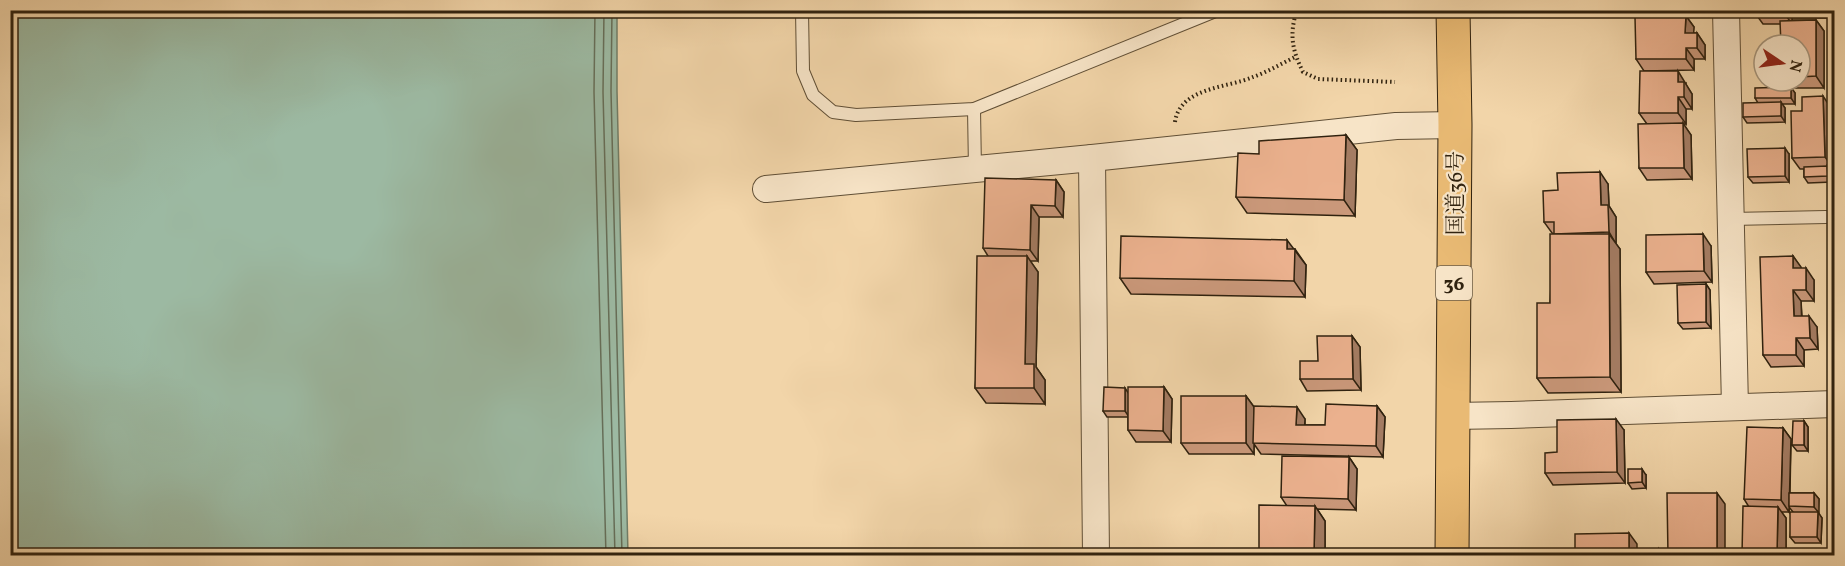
<svg xmlns="http://www.w3.org/2000/svg" width="1845" height="566" font-family="Vollkorn,'Noto Serif JP',serif">
	<rect width="100%" height="100%" fill="#f2d5a9"/>
	<filter id="stains"><feTurbulence type="fractalNoise" baseFrequency=".00333" numOctaves="4"/><feColorMatrix values="0 0 0 0 .2 0 0 0 0 .09 0 0 0 0 .02 0 0 0 .5 -.17"/></filter>
	<radialGradient id="worn" r=".72"><stop offset=".6" stop-color="#630" stop-opacity="0"/><stop offset="1" stop-color="#630" stop-opacity=".3"/></radialGradient>
	<polygon fill="#9cb9a2" stroke="#717d67" stroke-width="1.5" points="10,11 617,11 617,91 628,555 11,555"/>
	<g fill="none" stroke-linecap="round" stroke-linejoin="round">
		<g stroke="#666e58" stroke-width="1.5">
			<polyline points="595,10 594,92 606,556"/>
			<polyline points="604,10 603,92 615,556"/>
			<polyline points="612,10 611,91 622,556"/>
		</g>
		<defs>
			<g id="service">
				<polyline points="802,10 803,71 813,95 833,112 856,115 974,109 1218,10"/>
				<polyline points="974,109 975,170"/>
				<polyline points="1731,219 1826,217"/>
			</g>
			<g id="minor">
				<polyline points="1726,10 1735,407"/>
				<polyline points="1092,158 1096,556"/>
				<polyline points="766,189 1092,158 1396,126 1455,125"/>
				<polyline points="1453,416 1511,415 1834,404"/>
			</g>
			<polyline id="trunk" points="1452,556 1455,125 1453,10"/>
		</defs>
		<use href="#service" stroke="#604f36" stroke-width="14"/>
		<use href="#minor" stroke="#604f36" stroke-width="28"/>
		<use href="#trunk" stroke="#30220f" stroke-width="35"/>
		<g stroke="#30220f" stroke-width="4" stroke-dasharray="1.5 3" stroke-linecap="butt">
			<path d="M1297 10C1289 34 1292 50 1303 72L1318 79 1395 82"/>
			<path d="M1175 122C1180 87 1228 88 1253 77 1267 72 1281 64 1295 57"/>
		</g>
		<use href="#service" stroke="#f7e4c7" stroke-width="12"/>
		<use href="#minor" stroke="#f7e4c7" stroke-width="26"/>
		<use href="#trunk" stroke="#e9ba74" stroke-width="33"/>
	</g>
	<g fill="#ca987a" stroke="#30220f" stroke-width="1.5">
		<polygon points="1521,10 1616,10 1522,12"/>
		<polygon points="1678,10 1712,10 1712,14 1681,14"/>
		<polygon points="1755,10 1829,10 1829,18 1792,18 1792,20 1816,20 1824,31 1824,88 1791,88 1795,93 1795,104 1782,104 1785,108 1785,122 1747,123 1743,117 1758,103 1755,98 1788,87 1784,81 1800,81 1800,45 1780,24 1763,24 1755,13"/>
		<polygon points="1686,16 1694,27 1693,33 1697,33 1705,45 1705,59 1694,59 1694,70 1644,71 1636,59"/>
		<polygon points="1686,83 1686,85 1692,94 1692,109 1686,109 1686,124 1683,124 1691,135 1692,179 1647,180 1639,168 1647,124 1639,113"/>
		<polygon points="1831,108 1833,168 1829,168 1832,172 1832,182 1808,183 1804,177 1804,169 1800,169 1792,158 1802,111"/>
		<polygon points="1346,135 1357,150 1355,216 1247,213 1236,197 1259,154"/>
		<polygon points="1789,154 1789,182 1753,183 1748,177"/>
		<polygon points="1056,180 1064,192 1063,217 1039,217 1038,261 1030,261 1038,272 1036,367 1045,380 1045,404 986,403 975,388 988,256 983,248"/>
		<polygon points="1608,184 1609,206 1616,217 1616,244 1620,249 1621,392 1548,393 1537,378 1550,303 1554,234 1552,233 1544,222 1558,190"/>
		<polygon points="1711,246 1712,282 1654,284 1646,272"/>
		<polygon points="1294,249 1295,249 1306,265 1305,297 1131,294 1120,278"/>
		<polygon points="1793,256 1801,268 1814,280 1814,301 1801,301 1802,316 1817,327 1818,349 1804,350 1804,366 1771,367 1763,355"/>
		<polygon points="1706,284 1710,290 1711,328 1683,329 1678,323"/>
		<polygon points="1352,336 1360,347 1361,390 1307,391 1300,379 1318,361"/>
		<polygon points="1164,387 1172,399 1171,442 1136,442 1128,430 1128,417 1107,417 1103,411 1128,392"/>
		<polygon points="1246,396 1254,407 1305,419 1305,425 1325,425 1377,406 1385,417 1383,457 1261,454 1254,444 1254,454 1189,454 1181,443"/>
		<polygon points="1804,421 1808,427 1808,451 1797,451 1792,445"/>
		<polygon points="1783,428 1791,439 1790,493 1814,493 1819,499 1818,513 1822,518 1821,543 1795,543 1790,537 1793,512 1789,507 1789,512 1781,512 1786,518 1786,555 1742,555 1749,507 1744,499"/>
		<polygon points="1624,430 1625,483 1553,485 1545,473 1557,452"/>
		<polygon points="1349,457 1357,469 1356,510 1317,509 1325,521 1325,555 1259,555 1287,506 1281,497"/>
		<polygon points="1646,475 1646,488 1632,489 1628,483"/>
	</g>
	<g fill="#a47c63" stroke="#30220f" stroke-width="1.5">
		<polygon points="1784,10 1786,10 1792,18 1792,24 1784,13"/>
		<polygon points="1824,10 1829,10 1829,18"/>
		<polygon points="1686,16 1694,27 1693,45 1685,33"/>
		<polygon points="1816,20 1824,31 1824,88 1816,76"/>
		<polygon points="1697,33 1705,45 1705,59 1697,48"/>
		<polygon points="1686,48 1694,59 1694,70 1686,59"/>
		<polygon points="1678,71 1692,94 1692,109 1684,97 1678,82"/>
		<polygon points="1791,87 1795,93 1795,104 1791,98"/>
		<polygon points="1823,96 1831,108 1833,168 1825,157"/>
		<polygon points="1678,97 1686,109 1686,124 1678,113"/>
		<polygon points="1781,102 1785,108 1785,122 1781,116"/>
		<polygon points="1683,123 1691,135 1692,179 1684,168"/>
		<polygon points="1346,135 1357,150 1355,216 1344,200"/>
		<polygon points="1785,148 1789,154 1789,182 1785,176"/>
		<polygon points="1827,166 1832,172 1832,182 1828,176"/>
		<polygon points="1600,172 1608,184 1609,206 1616,217 1616,244 1609,232 1601,205"/>
		<polygon points="1056,180 1064,192 1063,217 1055,206"/>
		<polygon points="1031,205 1039,217 1038,261 1030,250"/>
		<polygon points="1609,234 1620,249 1621,392 1610,377"/>
		<polygon points="1703,234 1711,246 1712,282 1704,271"/>
		<polygon points="1287,240 1306,265 1305,297 1294,281 1287,249"/>
		<polygon points="1027,256 1038,272 1036,367 1045,380 1045,404 1034,388 1025,364"/>
		<polygon points="1793,256 1801,267 1801,280 1793,268"/>
		<polygon points="1806,268 1814,280 1814,301 1806,290"/>
		<polygon points="1706,284 1710,290 1711,328 1706,322"/>
		<polygon points="1793,290 1801,301 1802,328 1794,316"/>
		<polygon points="1809,316 1817,327 1818,349 1810,338"/>
		<polygon points="1352,336 1360,347 1361,390 1353,379"/>
		<polygon points="1796,338 1804,350 1804,366 1796,355"/>
		<polygon points="1164,387 1172,399 1171,442 1163,431"/>
		<polygon points="1125,388 1129,394 1129,417 1125,411"/>
		<polygon points="1246,396 1254,407 1254,454 1246,443"/>
		<polygon points="1377,406 1385,417 1383,457 1376,446"/>
		<polygon points="1297,407 1305,419 1304,436 1296,425"/>
		<polygon points="1616,419 1624,430 1625,483 1617,472"/>
		<polygon points="1804,421 1808,427 1808,451 1804,445"/>
		<polygon points="1783,428 1791,439 1789,512 1781,500"/>
		<polygon points="1349,457 1357,469 1356,510 1348,499"/>
		<polygon points="1642,469 1646,475 1646,488 1642,482"/>
		<polygon points="1717,493 1725,504 1725,555 1717,555"/>
		<polygon points="1814,493 1819,499 1819,513 1814,507"/>
		<polygon points="1315,506 1325,521 1325,555 1314,555"/>
		<polygon points="1778,507 1786,518 1786,555 1777,555"/>
		<polygon points="1818,512 1822,518 1821,543 1817,537"/>
		<polygon points="1629,533 1637,544 1637,555 1629,555"/>
		<polygon points="1659,549 1663,555 1659,555"/>
	</g>
	<g fill="#ebb18e" stroke="#30220f" stroke-width="1.5">
		<rect x="1755" y="10" width="29" height="3"/>
		<polygon points="1686,16 1685,33 1697,33 1697,48 1686,48 1686,59 1636,59 1635,17"/>
		<polygon points="1816,20 1816,76 1800,77 1800,45 1781,45 1780,21"/>
		<polygon points="1640,71 1678,71 1678,82 1684,82 1684,97 1678,97 1678,113 1639,113"/>
		<polygon points="1791,87 1791,98 1755,98 1755,88"/>
		<polygon points="1823,96 1825,157 1792,158 1791,111 1802,111 1802,97"/>
		<polygon points="1781,102 1781,116 1743,117 1743,103"/>
		<polygon points="1683,123 1684,168 1639,168 1638,124"/>
		<polygon points="1346,135 1344,200 1236,197 1238,153 1259,154 1259,141"/>
		<polygon points="1785,148 1785,176 1748,177 1747,149"/>
		<polygon points="1827,166 1828,176 1804,177 1804,167"/>
		<polygon points="1600,172 1601,205 1608,205 1609,232 1554,234 1554,222 1544,222 1543,191 1558,190 1557,173"/>
		<polygon points="985,178 1056,180 1055,206 1031,205 1030,250 983,248"/>
		<polygon points="1550,234 1609,234 1610,377 1537,378 1537,303 1550,303"/>
		<polygon points="1703,234 1704,271 1646,272 1646,235"/>
		<polygon points="1121,236 1287,240 1287,249 1295,249 1294,281 1120,278"/>
		<polygon points="977,256 1027,256 1025,364 1034,364 1034,388 975,388"/>
		<polygon points="1793,256 1793,268 1806,268 1806,290 1793,290 1794,316 1809,316 1810,338 1796,338 1796,355 1763,355 1760,257"/>
		<polygon points="1706,284 1706,322 1678,323 1677,285"/>
		<polygon points="1317,336 1352,336 1353,379 1300,379 1300,361 1318,361"/>
		<polygon points="1104,387 1125,388 1125,411 1103,411"/>
		<polygon points="1128,387 1164,387 1163,431 1128,430"/>
		<rect x="1181" y="396" width="65" height="47"/>
		<polygon points="1326,404 1377,406 1376,446 1253,443 1254,406 1297,407 1296,425 1325,425"/>
		<polygon points="1616,419 1617,472 1545,473 1545,453 1557,452 1557,420"/>
		<polygon points="1793,421 1804,421 1804,445 1792,445"/>
		<polygon points="1747,427 1783,428 1781,500 1744,499"/>
		<polygon points="1282,456 1349,457 1348,499 1281,497"/>
		<polygon points="1628,469 1642,469 1642,482 1628,483"/>
		<polygon points="1667,493 1717,493 1717,555 1668,555"/>
		<polygon points="1789,493 1814,493 1814,507 1789,506"/>
		<polygon points="1259,505 1315,506 1314,555 1259,555"/>
		<polygon points="1743,506 1778,507 1777,555 1742,555"/>
		<polygon points="1790,512 1818,512 1817,537 1790,537"/>
		<polygon points="1629,533 1629,555 1575,555 1575,534"/>
		<polygon points="1646,549 1659,549 1659,555 1645,555"/>
	</g>
	<g text-anchor="middle" stroke-width="4.5" stroke-linejoin="round" paint-order="stroke">
		<rect fill="#f7e4c7" stroke="#6c5c46" stroke-width="1.5" x="1436" y="266" width="36" height="34" rx="4.5"/>
		<g font-size="20" font-weight="bold" fill="#30220f">
			<text x="1454" y="290">36</text>
		</g>
		<g font-size="21" fill="#30220f" stroke="#f7e4c7">
			<text transform="translate(1455 193) rotate(-90)" y="7">国道36号</text>
		</g>
	</g>
	<rect width="1845" height="566" fill="none" stroke="#f2d5a9" stroke-width="36"/>
	<rect x="12" y="12" width="1821" height="542" fill="none" stroke="#30220f" stroke-width="3"/>
	<rect x="18" y="18" width="1809" height="530" fill="none" stroke="#30220f" stroke-width="1.5"/>
	<g transform="translate(1782 63) rotate(103)"><circle r="28" fill="#f7e4c7" stroke="#a7967d" stroke-width="1.5"/>
	<path d="M0-4.5L10 22L0 15L-10 22Z" fill="#8f2418"/>
	<text y="-9" font-size="16" font-weight="bold" text-anchor="middle" fill="#30220f">N</text>
	</g>
	<rect width="100%" height="100%" filter="url(#stains)"/>
	<rect width="100%" height="100%" fill="url(#worn)"/>
</svg>
